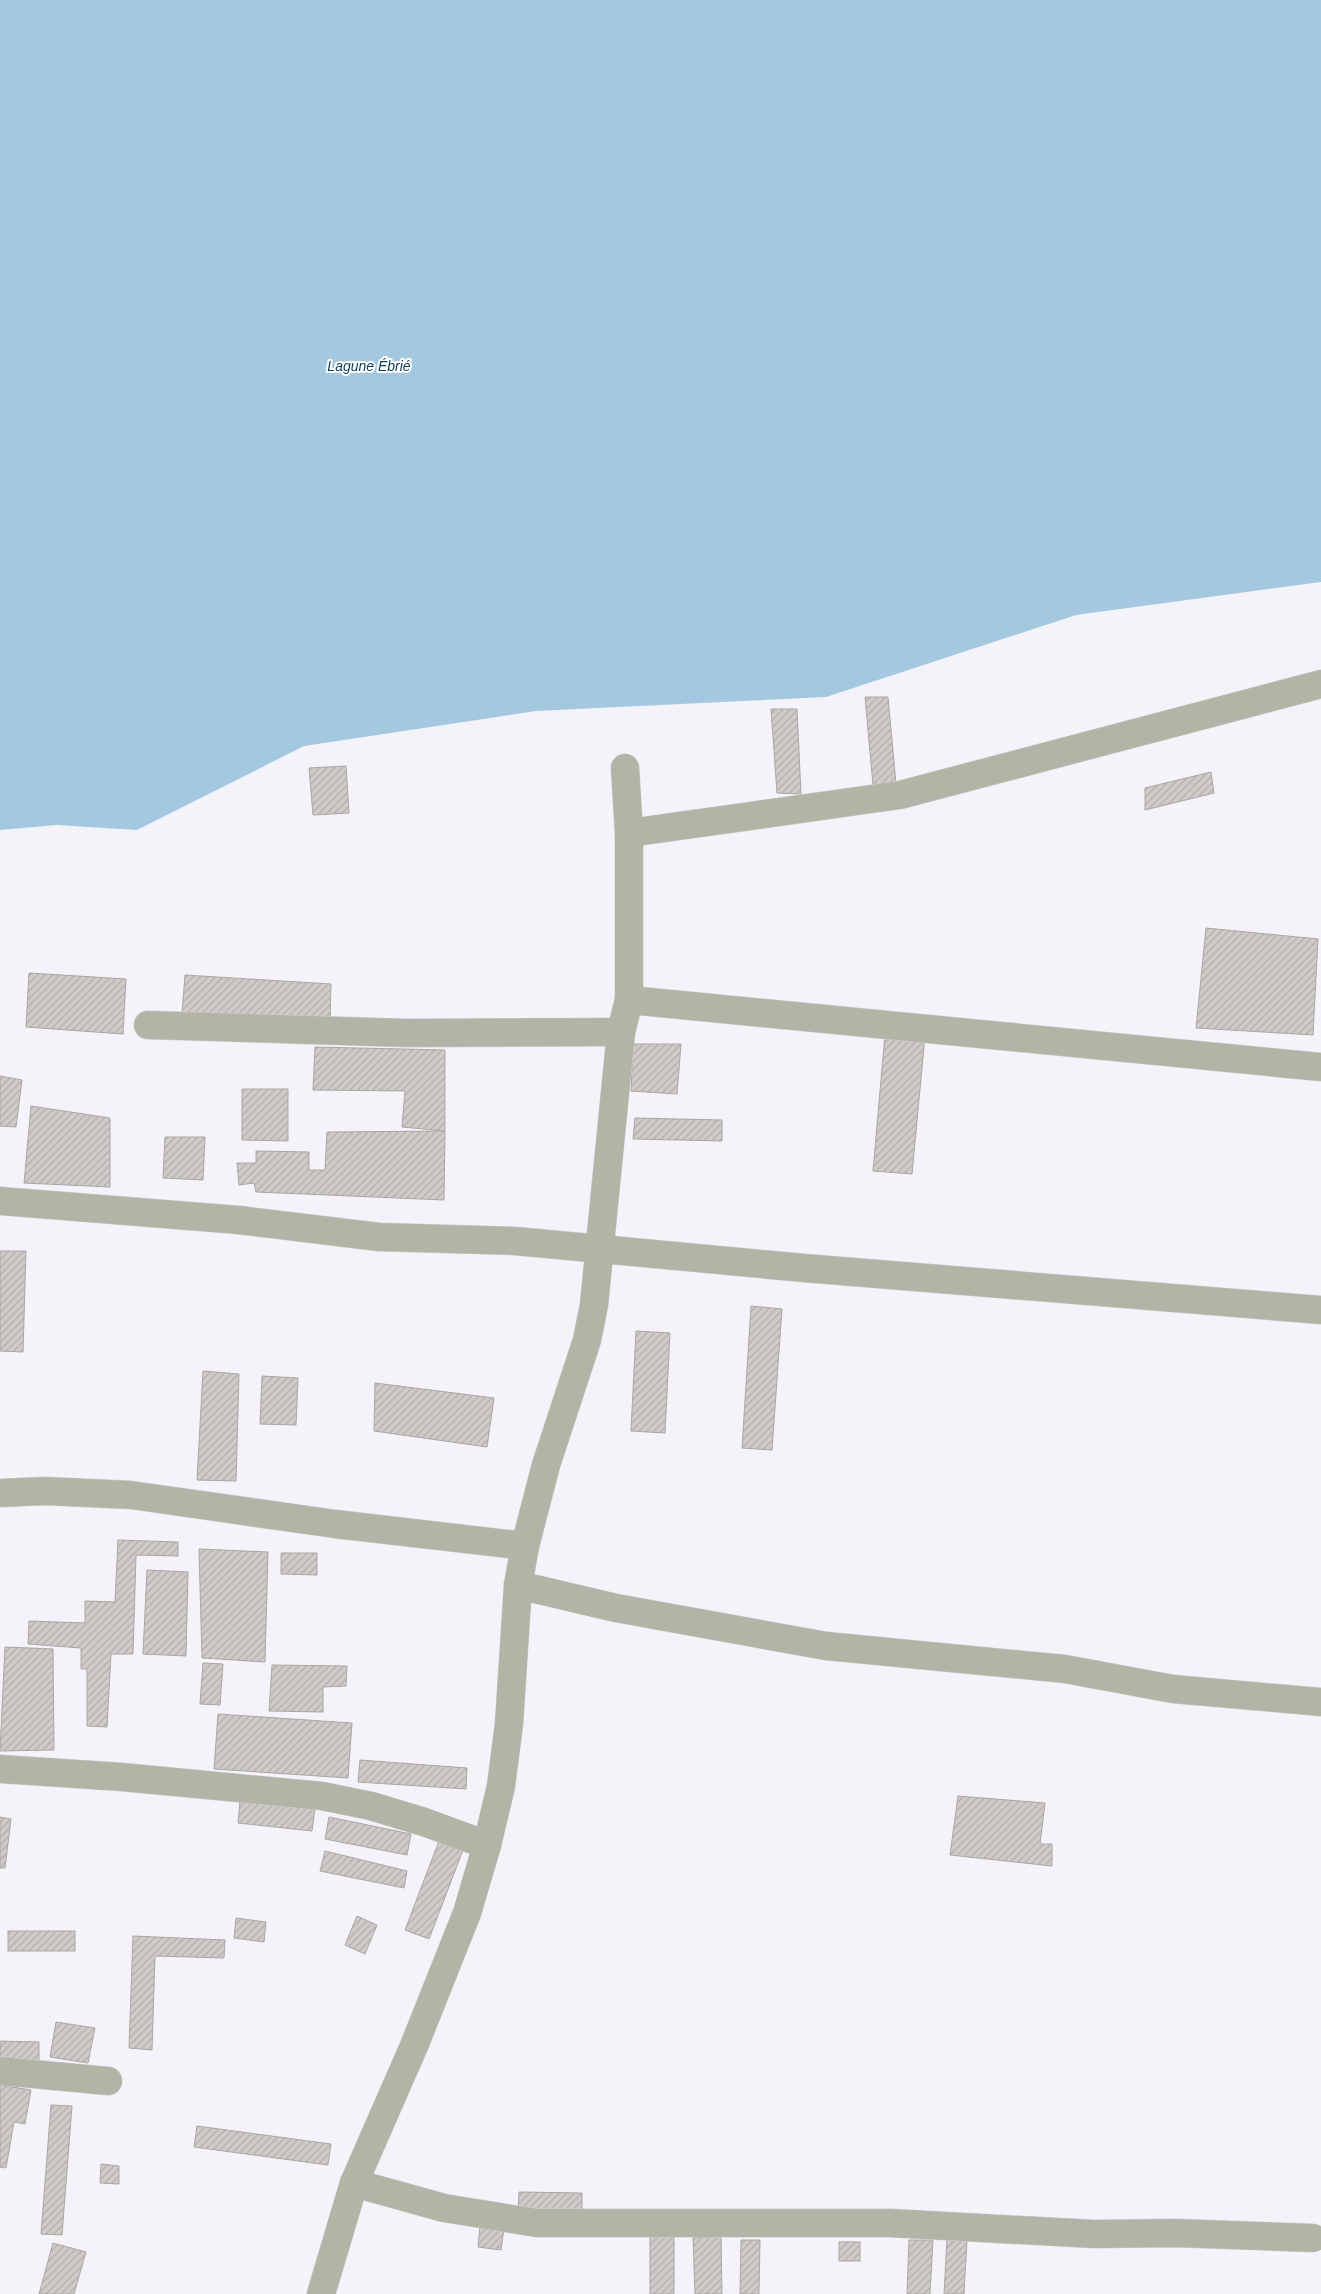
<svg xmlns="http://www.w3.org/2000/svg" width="1321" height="2294" font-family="Arial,sans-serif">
	<defs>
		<pattern id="building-hatch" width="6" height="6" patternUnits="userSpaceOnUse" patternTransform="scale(1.25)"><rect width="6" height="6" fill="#d0cbc8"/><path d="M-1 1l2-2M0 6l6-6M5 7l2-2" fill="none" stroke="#b1adab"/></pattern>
	</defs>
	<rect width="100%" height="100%" fill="#f4f3f9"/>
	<polygon fill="#a4c8df" points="0,0 1321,0 1321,582 1076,615 826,697 536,711 304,746 137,830 56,825 0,830"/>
	<g fill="url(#building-hatch)" stroke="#aba6a3">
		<polygon points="865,697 888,697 896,784 873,785"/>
		<polygon points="771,709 797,709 801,794 777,793"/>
		<polygon points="346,766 349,813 313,815 309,768"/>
		<polygon points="1211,772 1214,793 1145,810 1145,788"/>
		<polygon points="1206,928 1318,939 1313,1035 1196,1028"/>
		<polygon points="29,973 126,979 123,1034 26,1027"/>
		<polygon points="185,975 331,984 330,1024 182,1013"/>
		<polygon points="885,1034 925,1036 912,1174 873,1171"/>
		<polygon points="633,1044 681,1044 677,1094 631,1091"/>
		<polygon points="315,1047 445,1050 445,1131 402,1127 405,1091 313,1090"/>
		<polygon points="0,1076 22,1080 16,1127 0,1126"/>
		<polygon points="242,1089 288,1089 288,1141 242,1140"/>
		<polygon points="31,1106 110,1118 110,1187 24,1183"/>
		<polygon points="635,1118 722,1120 722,1141 633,1139"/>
		<polygon points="445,1131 444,1200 256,1192 254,1183 239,1185 237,1163 256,1163 256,1151 309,1152 309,1170 325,1170 327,1132"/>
		<polygon points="165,1137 205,1137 203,1180 163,1178"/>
		<polygon points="0,1251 26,1251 23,1352 0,1351"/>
		<polygon points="751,1306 782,1309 772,1450 742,1448"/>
		<polygon points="636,1331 670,1333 665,1433 631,1431"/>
		<polygon points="203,1371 239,1374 236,1481 197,1480"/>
		<polygon points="262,1376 298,1378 296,1425 260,1424"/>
		<polygon points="375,1383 494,1398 487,1447 374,1431"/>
		<polygon points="118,1540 178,1542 178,1556 136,1555 133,1654 111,1654 107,1727 87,1726 87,1669 81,1669 81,1648 28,1644 29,1621 85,1623 85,1601 115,1602"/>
		<polygon points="199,1549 268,1552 265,1662 202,1658"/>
		<polygon points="281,1553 317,1553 317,1575 281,1574"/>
		<polygon points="147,1570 188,1572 186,1656 143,1654"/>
		<polygon points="5,1647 53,1649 54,1750 0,1751"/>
		<polygon points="203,1663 223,1664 220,1705 200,1704"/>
		<polygon points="272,1665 347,1666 346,1686 323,1687 323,1712 269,1711"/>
		<polygon points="218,1714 352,1723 348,1778 214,1769"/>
		<polygon points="360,1760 467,1768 466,1789 358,1782"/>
		<polygon points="958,1796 1045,1803 1040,1844 1052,1844 1052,1866 950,1855"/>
		<polygon points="240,1801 315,1808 312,1831 238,1823"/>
		<polygon points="0,1817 11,1819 5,1868 0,1868"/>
		<polygon points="329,1817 411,1834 407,1855 325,1839"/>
		<polygon points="439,1841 463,1850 429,1939 405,1930"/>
		<polygon points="325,1851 407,1871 404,1888 320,1871"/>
		<polygon points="357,1916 377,1925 365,1954 345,1945"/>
		<polygon points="236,1918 266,1922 264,1942 234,1938"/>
		<rect x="8" y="1931" width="67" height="20"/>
		<polygon points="133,1936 225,1940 224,1958 155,1956 152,2050 129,2048"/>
		<polygon points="56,2022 95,2028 88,2063 50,2057"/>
		<polygon points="0,2041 39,2042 39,2061 0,2060"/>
		<polygon points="0,2085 31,2090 25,2124 14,2122 6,2168 0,2167"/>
		<polygon points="51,2105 72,2106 62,2235 41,2234"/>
		<polygon points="197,2126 331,2144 328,2165 194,2147"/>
		<polygon points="101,2164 119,2166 119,2184 100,2183"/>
		<polygon points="519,2192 582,2193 582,2214 518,2212"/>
		<polygon points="480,2226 504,2229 501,2250 478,2247"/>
		<rect x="650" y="2234" width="24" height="60"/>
		<polygon points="721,2236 722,2294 695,2294 693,2238"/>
		<polygon points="947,2238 967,2240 964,2294 944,2294"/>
		<polygon points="741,2240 760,2240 759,2294 740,2294"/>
		<polygon points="909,2240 933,2240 930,2294 907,2294"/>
		<rect x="839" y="2242" width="21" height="19"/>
		<polygon points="53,2243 86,2252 74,2294 39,2294"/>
	</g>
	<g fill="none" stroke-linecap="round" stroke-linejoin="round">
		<defs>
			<g id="minor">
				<polyline points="629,833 900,795 1321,684"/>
				<polyline points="629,1000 1321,1067"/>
				<polyline points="148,1025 406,1033 621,1032"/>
				<polyline points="0,1201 239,1220 379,1237 515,1241 804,1268 1321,1310"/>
				<polyline points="0,1493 45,1491 131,1495 335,1524 525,1546"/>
				<polyline points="518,1585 616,1608 826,1646 1065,1669 1173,1689 1321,1702"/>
				<polyline points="0,1769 122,1777 322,1796 371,1806 424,1822 487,1845"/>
				<polyline points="0,2071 108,2081"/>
				<polyline points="354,2183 444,2208 537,2223 890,2223 1094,2234 1176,2233 1313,2238"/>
				<polyline points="321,2294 354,2183 414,2046 467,1913 487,1845 501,1786 509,1724 518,1585 525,1546 546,1465 587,1340 594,1305 621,1032 629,1000 629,833 625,768"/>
			</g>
		</defs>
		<use href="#minor" stroke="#cfcfd4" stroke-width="29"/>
		<use href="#minor" stroke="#b2b5a5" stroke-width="28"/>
	</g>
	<g text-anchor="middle" stroke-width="4" stroke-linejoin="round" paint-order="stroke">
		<g font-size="14" font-style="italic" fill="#0f3c55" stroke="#fff">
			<text x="369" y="371">Lagune Ébrié</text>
		</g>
	</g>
</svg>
